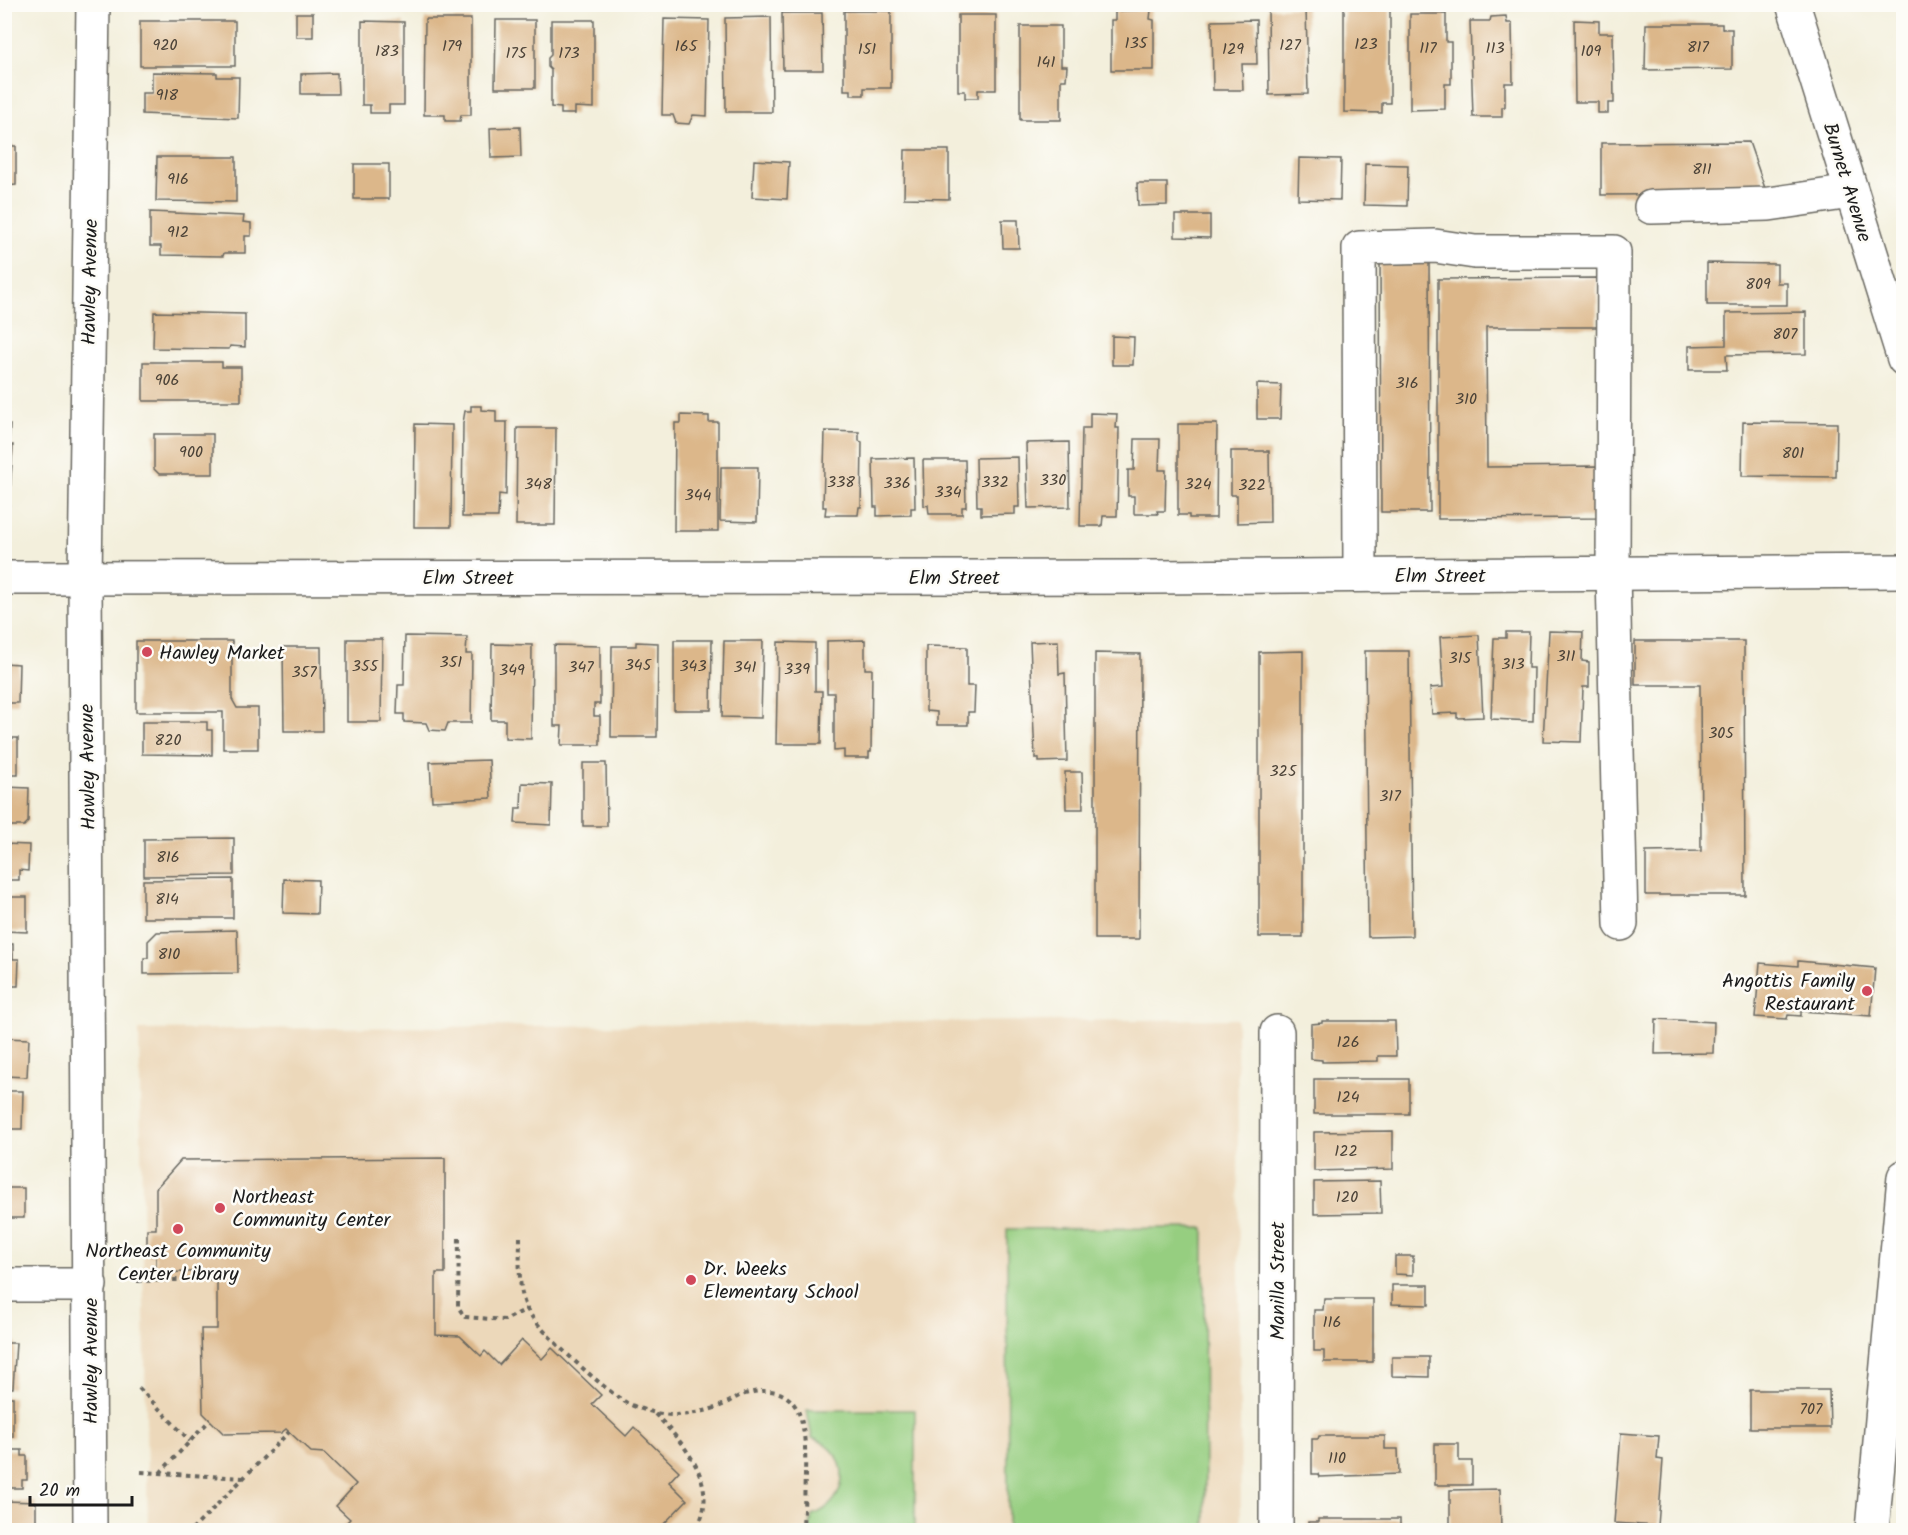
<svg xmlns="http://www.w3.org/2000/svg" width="1908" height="1535" font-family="Kalam,sans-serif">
	<rect width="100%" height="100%" fill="#fdfcf7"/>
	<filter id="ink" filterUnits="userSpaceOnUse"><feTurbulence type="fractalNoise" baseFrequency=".0167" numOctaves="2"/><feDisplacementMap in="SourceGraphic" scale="12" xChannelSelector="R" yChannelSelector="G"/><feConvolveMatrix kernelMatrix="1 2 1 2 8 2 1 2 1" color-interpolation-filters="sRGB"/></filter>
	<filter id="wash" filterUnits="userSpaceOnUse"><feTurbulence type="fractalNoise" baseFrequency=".008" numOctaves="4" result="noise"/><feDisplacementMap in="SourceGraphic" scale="24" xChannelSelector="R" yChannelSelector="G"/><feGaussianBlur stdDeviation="1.35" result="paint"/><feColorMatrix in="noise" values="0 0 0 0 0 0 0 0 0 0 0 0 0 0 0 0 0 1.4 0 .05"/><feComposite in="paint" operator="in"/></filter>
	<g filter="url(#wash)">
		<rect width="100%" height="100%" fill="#f3efdc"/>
		<polygon fill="#ecd8ba" points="1237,1019 1241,1530 148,1530 139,1030"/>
		<g fill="#96ce80" stroke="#59754e" stroke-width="1.5">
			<polygon points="1204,1228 1205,1530 1008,1530 1007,1229"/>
			<path d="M807 1410H915V1530H809L812 1515C851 1503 853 1450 812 1438Z"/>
		</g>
		<g id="blocks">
			<g fill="#dcb78a">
				<polygon points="1344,6 1390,7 1390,103 1382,103 1382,113 1344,112"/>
				<polygon points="1306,7 1308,94 1269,95 1268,8"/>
				<polygon points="1151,10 1150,19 1154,20 1154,70 1111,70 1111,20 1115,20 1115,11"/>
				<polygon points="844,11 891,11 891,88 864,88 864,95 851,95 851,90 844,90"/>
				<rect x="296" y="13" width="17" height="24"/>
				<polygon points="782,13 822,13 823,70 783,70"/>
				<polygon points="1410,14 1446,14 1446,42 1451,42 1451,84 1445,84 1445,109 1410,110"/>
				<polygon points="958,15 996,15 996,90 978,90 978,98 965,98 965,91 958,91"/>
				<polygon points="1506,16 1507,23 1512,23 1513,83 1505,83 1505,107 1502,107 1502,117 1473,117 1470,21 1490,21 1491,17"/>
				<polygon points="771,17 772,112 726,112 725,18"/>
				<polygon points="425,19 471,19 471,115 461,115 460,121 445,121 445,115 424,115"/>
				<polygon points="664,19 709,20 707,116 693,115 689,124 676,123 673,115 662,115"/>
				<polygon points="496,20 535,20 535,88 495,88"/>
				<polygon points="551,20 594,20 594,108 575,107 575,114 561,114 561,108 551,107 551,70 548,67 548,58 551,55"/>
				<polygon points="1256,20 1257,64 1242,64 1243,90 1213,90 1212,21"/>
				<polygon points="1574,20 1599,21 1599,33 1613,33 1614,103 1608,103 1608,113 1598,113 1598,102 1575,102"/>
				<rect x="140" y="21" width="95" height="45"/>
				<polygon points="362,21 404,22 404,105 389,105 389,113 370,113 370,105 362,105"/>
				<polygon points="1646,24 1722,24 1722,29 1732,29 1732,69 1645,70"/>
				<polygon points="1020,26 1061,26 1061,66 1067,66 1066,80 1061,80 1061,120 1020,120"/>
				<polygon points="152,72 217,73 217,77 239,77 238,118 142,114 142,93 152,93"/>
				<polygon points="337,73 338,94 301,94 301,74"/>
				<rect x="4" y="91" width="4" height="35"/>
				<polygon points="520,127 521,157 491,158 490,128"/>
				<polygon points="4,141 9,141 10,146 16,146 16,185 4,186"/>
				<polygon points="1749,142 1767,194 1601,195 1601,143"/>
				<polygon points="905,150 949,150 949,199 904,198"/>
				<polygon points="157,157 236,157 236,202 156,201"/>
				<polygon points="1299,158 1341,159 1340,200 1298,199"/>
				<polygon points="754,160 789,162 787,199 752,197"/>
				<rect x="354" y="164" width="35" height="35"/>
				<polygon points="1365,164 1408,165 1407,206 1364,205"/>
				<polygon points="1137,183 1167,183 1167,205 1138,206"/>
				<polygon points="150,212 244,216 243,222 251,223 251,236 245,236 245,253 224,253 223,256 161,255 161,246 150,246"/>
				<polygon points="1175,215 1210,215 1210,238 1175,237"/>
				<polygon points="1002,220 1018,220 1019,248 1003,248"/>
				<polygon points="1380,257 1429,257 1430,512 1381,512"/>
				<polygon points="1707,263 1777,264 1777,283 1787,283 1787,305 1707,305"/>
				<polygon points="1597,278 1597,327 1486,327 1487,467 1600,466 1600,518 1438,519 1438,279"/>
				<polygon points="154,312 245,314 245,347 230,346 229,349 153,348"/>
				<polygon points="1806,312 1806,354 1726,355 1727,370 1689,370 1689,346 1726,345 1726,313"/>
				<polygon points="1112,336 1134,337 1133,365 1112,365"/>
				<polygon points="143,362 222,362 222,367 241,367 241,401 143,401"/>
				<polygon points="1257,384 1281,385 1280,419 1257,419"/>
				<polygon points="471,406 481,406 481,410 496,411 496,422 507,422 506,495 499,494 498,517 462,517 463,423 465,411 471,411"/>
				<polygon points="1090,413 1117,414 1116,428 1119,428 1117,516 1103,516 1102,526 1080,526 1082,428 1090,428"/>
				<polygon points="681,415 709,416 709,422 718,422 718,531 674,531 675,423 681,423"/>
				<polygon points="1743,422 1837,423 1836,477 1742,476"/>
				<polygon points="415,424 452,425 451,527 414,527"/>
				<polygon points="1178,424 1217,424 1216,518 1189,518 1189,515 1178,515"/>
				<polygon points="5,425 10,425 9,445 13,445 9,511 5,511"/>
				<polygon points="517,428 556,428 555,525 516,525"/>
				<polygon points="825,431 859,432 859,441 862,442 861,507 859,507 858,515 825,515 826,507 823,507"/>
				<polygon points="154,434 213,434 213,474 159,474 154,469"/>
				<polygon points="1135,439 1160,439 1159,470 1166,470 1165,511 1157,511 1158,514 1134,514 1134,496 1128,496 1128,470 1134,470"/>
				<polygon points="1069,442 1070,507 1028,508 1026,443"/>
				<polygon points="1231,451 1269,451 1270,522 1237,523 1237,495 1231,495"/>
				<polygon points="1018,457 1019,507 1015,507 1015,514 981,515 981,506 977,506 976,458"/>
				<polygon points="914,458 915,508 911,508 911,515 877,516 877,507 874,507 873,459"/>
				<polygon points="923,460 965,460 966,507 962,507 962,514 929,514 928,505 924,506"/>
				<polygon points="721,467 758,467 757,522 720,521"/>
				<polygon points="1549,631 1583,632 1582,661 1589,662 1589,687 1583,687 1581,742 1543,741"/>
				<polygon points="1506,632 1529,632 1528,668 1534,668 1533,721 1491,719 1494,638 1506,638"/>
				<polygon points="1479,635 1483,717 1457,718 1457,713 1432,714 1430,688 1443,687 1440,637"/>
				<polygon points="405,636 467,637 466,654 472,654 471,723 448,723 445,731 429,730 426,723 404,722 404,714 397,714 398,685 404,685"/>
				<polygon points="347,639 382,639 381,722 347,722"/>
				<polygon points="674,640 712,640 711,710 674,710"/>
				<polygon points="865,640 865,669 872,669 871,752 869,752 869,758 844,758 844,750 834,751 834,693 827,693 827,641"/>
				<polygon points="136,641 232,641 232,699 237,708 258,708 258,749 223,749 223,712 136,712"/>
				<polygon points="724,641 763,641 761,718 722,717"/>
				<polygon points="1058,641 1059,674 1065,673 1067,761 1039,762 1039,758 1035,758 1030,642"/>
				<polygon points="1635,641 1744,641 1745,895 1646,895 1646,852 1701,851 1700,685 1635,685"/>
				<polygon points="636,642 658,643 657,737 611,737 612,646 636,646"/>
				<polygon points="778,642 815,643 815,691 822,691 821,744 776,744"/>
				<polygon points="492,644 532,645 531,739 505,738 505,720 491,720"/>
				<polygon points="554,645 600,646 600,704 594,704 594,716 600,716 600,745 561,745 562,726 554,726"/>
				<polygon points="926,646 967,647 967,686 975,686 974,712 968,712 968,725 937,725 937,712 926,711"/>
				<polygon points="283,647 321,647 322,731 284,731"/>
				<polygon points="1303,651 1303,937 1259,937 1259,652"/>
				<polygon points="1365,651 1409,651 1412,936 1368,937"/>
				<polygon points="1095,653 1140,654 1139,939 1095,939"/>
				<polygon points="4,663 19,664 18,703 4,703"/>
				<polygon points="142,722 207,722 207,730 212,730 212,755 142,754"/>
				<rect x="4" y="738" width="14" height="37"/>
				<polygon points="489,760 491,798 432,801 430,762"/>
				<polygon points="583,763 606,763 607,826 583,826"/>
				<polygon points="1065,772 1082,772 1083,809 1066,809"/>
				<polygon points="522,783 552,784 551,825 515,823 516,808 521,808"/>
				<polygon points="5,787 29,788 28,822 24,826 5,826"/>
				<polygon points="234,838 234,875 144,876 144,839"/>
				<polygon points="4,844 29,845 28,871 19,870 19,880 4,880"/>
				<polygon points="233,879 233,918 143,918 143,880"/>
				<polygon points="284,879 318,880 317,914 283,913"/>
				<polygon points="4,897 27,897 27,932 4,931"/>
				<polygon points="237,930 238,973 144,974 144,958 148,958 148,941 157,932"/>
				<polygon points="4,944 13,944 13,959 19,959 18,986 4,986"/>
				<polygon points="1798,961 1875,968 1871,1016 1801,1011 1801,1016 1788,1015 1787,1019 1755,1017 1760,963 1798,966"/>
				<polygon points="1656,1019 1714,1022 1713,1053 1655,1054"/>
				<polygon points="1322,1021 1395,1021 1396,1056 1378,1056 1378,1061 1322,1062 1322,1060 1311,1059 1311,1024 1322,1023"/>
				<polygon points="4,1038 29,1039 27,1077 4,1076"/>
				<rect x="1314" y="1079" width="95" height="35"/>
				<polygon points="4,1091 23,1091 22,1129 4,1129"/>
				<polygon points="1393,1131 1393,1169 1314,1171 1314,1132"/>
				<polygon points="445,1158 445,1273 436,1273 436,1335 460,1336 481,1356 485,1351 499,1365 522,1340 542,1359 552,1348 601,1395 592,1404 626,1436 634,1427 679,1471 669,1482 687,1500 658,1530 339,1530 350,1519 336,1506 356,1484 324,1453 311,1452 286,1429 281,1433 224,1434 203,1413 201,1329 217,1329 217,1271 156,1273 156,1256 147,1255 147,1229 156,1229 156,1188 181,1160"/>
				<polygon points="1380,1181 1381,1213 1314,1214 1314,1182"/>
				<rect x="4" y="1188" width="20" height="30"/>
				<polygon points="1395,1256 1413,1256 1413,1275 1395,1274"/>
				<polygon points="1392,1285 1429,1285 1429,1305 1392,1304"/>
				<polygon points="1324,1299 1373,1299 1373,1362 1324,1362 1324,1351 1314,1351 1314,1310 1323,1310"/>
				<polygon points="4,1343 16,1343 13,1388 4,1388"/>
				<polygon points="1392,1357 1429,1357 1429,1377 1392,1376"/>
				<polygon points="1750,1390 1829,1390 1830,1428 1750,1428"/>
				<rect x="4" y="1397" width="9" height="40"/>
				<polygon points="1621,1433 1659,1436 1657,1459 1663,1460 1658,1526 1614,1523"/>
				<polygon points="1319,1436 1385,1436 1385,1449 1398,1449 1399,1474 1319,1477 1318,1474 1312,1474 1312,1439 1318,1439"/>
				<polygon points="1435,1444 1459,1444 1459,1461 1472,1461 1472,1485 1435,1485"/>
				<polygon points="5,1450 22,1450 22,1456 27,1456 27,1480 22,1480 22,1488 5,1488"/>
				<polygon points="1500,1489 1501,1530 1450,1530 1450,1490"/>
				<polygon points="4,1501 36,1502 36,1530 4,1530"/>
				<polygon points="1318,1519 1400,1519 1400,1530 1308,1530 1308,1522 1318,1522"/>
			</g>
		</g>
	</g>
	<g filter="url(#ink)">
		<use href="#blocks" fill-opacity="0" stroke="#67665f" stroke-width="1.5"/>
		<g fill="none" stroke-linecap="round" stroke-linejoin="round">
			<defs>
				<g id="minor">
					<polyline points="1793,4 1904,359"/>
					<polyline points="1651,207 1769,204 1851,192"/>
					<polyline points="1360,575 1359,248 1435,246 1475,252 1614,252 1613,573 1621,924"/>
					<polyline points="4,578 1154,577 1904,571"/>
					<polyline points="4,1285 90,1285"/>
					<polyline points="90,1530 85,578 93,4"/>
					<polyline points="1276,1530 1277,1032"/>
					<polyline points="1872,1530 1904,1177"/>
				</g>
			</defs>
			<use href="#minor" stroke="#67665f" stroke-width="36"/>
			<g stroke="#67665f" stroke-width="4" stroke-dasharray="4.5 4.5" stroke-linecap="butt">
				<path d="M520 1237C520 1259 517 1288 527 1309 537 1330 606 1391 627 1403 642 1410 659 1415 675 1415 689 1415 708 1411 720 1406 729 1403 736 1396 745 1394 807 1377 806 1433 805 1476 804 1494 805 1513 802 1530"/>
				<polyline points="459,1238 458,1307 465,1317 505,1320 527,1309"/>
				<polyline points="137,1281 217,1279"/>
				<polyline points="139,1388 190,1441"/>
				<path d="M655 1414C686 1446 721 1485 696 1530"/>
				<polyline points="141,1472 243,1478"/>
				<polyline points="160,1473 210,1420"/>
				<polyline points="192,1530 289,1432"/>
			</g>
			<use href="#minor" stroke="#fff" stroke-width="33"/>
		</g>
	</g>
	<g fill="#d1495b" stroke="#fdfcf7" stroke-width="2">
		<circle cx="147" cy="652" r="6"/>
		<circle cx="1867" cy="991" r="6"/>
		<circle cx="220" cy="1208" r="6"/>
		<circle cx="178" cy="1229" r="6"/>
		<circle cx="691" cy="1280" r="6"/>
	</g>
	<g text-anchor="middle" stroke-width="5" stroke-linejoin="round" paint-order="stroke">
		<g font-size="16" fill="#4c4338">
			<text x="1136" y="48">135</text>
			<text x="1366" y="49">123</text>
			<text x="165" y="50">920</text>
			<text x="1290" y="50">127</text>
			<text x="452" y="51">179</text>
			<text x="686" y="51">165</text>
			<text x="1698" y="52">817</text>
			<text x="1428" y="53">117</text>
			<text x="1495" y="53">113</text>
			<text x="867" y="54">151</text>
			<text x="1233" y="54">129</text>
			<text x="387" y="56">183</text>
			<text x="1591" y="56">109</text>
			<text x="516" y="58">175</text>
			<text x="569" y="58">173</text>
			<text x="1046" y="67">141</text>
			<text x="167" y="100">918</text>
			<text x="1702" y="174">811</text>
			<text x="178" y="184">916</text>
			<text x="178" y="237">912</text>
			<text x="1758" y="289">809</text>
			<text x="1785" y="339">807</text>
			<text x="167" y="385">906</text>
			<text x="1407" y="388">316</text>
			<text x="1466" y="404">310</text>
			<text x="191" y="457">900</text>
			<text x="1793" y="458">801</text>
			<text x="1053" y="485">330</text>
			<text x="841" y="487">338</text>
			<text x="995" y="487">332</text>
			<text x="897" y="488">336</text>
			<text x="538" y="489">348</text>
			<text x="1198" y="489">324</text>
			<text x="1252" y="490">322</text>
			<text x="948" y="497">334</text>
			<text x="698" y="500">344</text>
			<text x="1566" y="661">311</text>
			<text x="1460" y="663">315</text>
			<text x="451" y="667">351</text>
			<text x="1513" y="669">313</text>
			<text x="638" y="670">345</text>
			<text x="365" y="671">355</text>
			<text x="693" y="671">343</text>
			<text x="581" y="672">347</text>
			<text x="745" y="672">341</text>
			<text x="797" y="674">339</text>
			<text x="512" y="675">349</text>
			<text x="304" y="677">357</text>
			<text x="1721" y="738">305</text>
			<text x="168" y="745">820</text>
			<text x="1283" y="776">325</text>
			<text x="1390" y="801">317</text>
			<text x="168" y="862">816</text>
			<text x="167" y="904">814</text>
			<text x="169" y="959">810</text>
			<text x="1348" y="1047">126</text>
			<text x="1348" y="1102">124</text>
			<text x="1346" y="1156">122</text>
			<text x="1347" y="1202">120</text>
			<text x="1332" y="1327">116</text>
			<text x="1811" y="1414">707</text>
			<text x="1337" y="1463">110</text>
		</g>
		<g font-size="20" fill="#1c1c1c" stroke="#fdfcf7">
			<text transform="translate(1848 182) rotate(73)" y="7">Burnet Avenue</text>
			<text transform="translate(89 282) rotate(-89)" y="7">Hawley Avenue</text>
			<text x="1440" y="582">Elm Street</text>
			<text x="468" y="584">Elm Street</text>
			<text x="954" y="584">Elm Street</text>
			<text transform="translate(87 767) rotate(-91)" y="7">Hawley Avenue</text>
			<text transform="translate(1277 1281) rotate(-90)" y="7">Manilla Street</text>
			<text transform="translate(90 1361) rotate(-90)" y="7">Hawley Avenue</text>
		</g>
		<g font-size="20" fill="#1c1c1c" stroke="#fdfcf7" text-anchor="start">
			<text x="159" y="659">Hawley Market</text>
			<text x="1855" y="987" text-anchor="end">Angottis Family<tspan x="1855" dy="23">Restaurant</tspan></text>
			<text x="232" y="1203">Northeast<tspan x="232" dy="23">Community Center</tspan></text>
			<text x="178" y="1257" text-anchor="middle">Northeast Community<tspan x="178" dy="23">Center Library</tspan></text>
			<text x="703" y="1275">Dr. Weeks<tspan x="703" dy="23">Elementary School</tspan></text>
		</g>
	</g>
	<rect width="1908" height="1535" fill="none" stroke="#fdfcf7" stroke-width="24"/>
	<path d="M30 1496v9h102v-9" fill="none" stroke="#1c1c1c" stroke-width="3"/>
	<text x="39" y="1496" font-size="18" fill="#1c1c1c" stroke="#fdfcf7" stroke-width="4.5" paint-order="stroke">20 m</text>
</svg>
